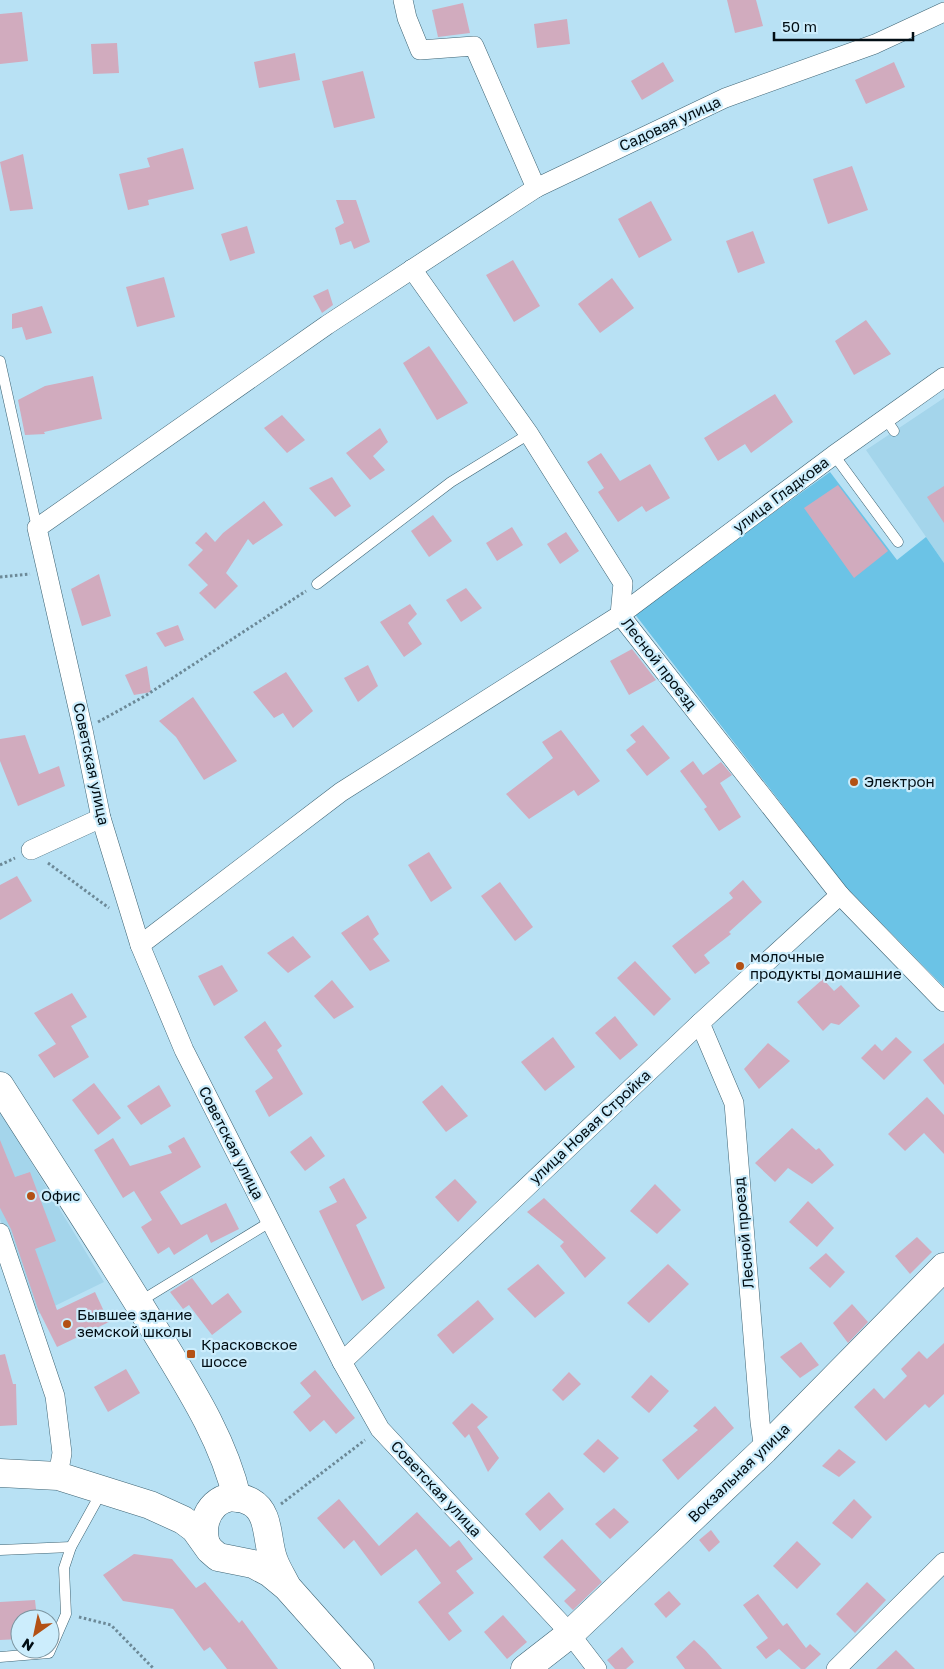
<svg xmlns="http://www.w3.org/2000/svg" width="944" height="1669" font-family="'Golos Text',sans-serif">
	<rect width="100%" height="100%" fill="#b8e1f4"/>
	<g fill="#a4d5eb">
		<polygon points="944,398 944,563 866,450"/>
		<polygon points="0,1111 104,1282 34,1316 0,1219"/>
	</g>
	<polygon fill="#6bc3e6" points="830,472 897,560 926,537 944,563 944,987 845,886 634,613"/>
	<g fill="#d1abbe">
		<polygon points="727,0 756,0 763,26 735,33"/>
		<polygon points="463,3 470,33 438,37 432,10"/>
		<polygon points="22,12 28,61 0,64 0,14"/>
		<polygon points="567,19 570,44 537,48 534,24"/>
		<polygon points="117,43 119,73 93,74 91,44"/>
		<polygon points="295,53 300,80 259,88 254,62"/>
		<polygon points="663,62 674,81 642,100 631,81"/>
		<polygon points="894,62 905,87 866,104 855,80"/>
		<polygon points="363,71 375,118 334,128 322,81"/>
		<polygon points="183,148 194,189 148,200 149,205 128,210 119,174 150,167 147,158"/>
		<polygon points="23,154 33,209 10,211 0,162"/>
		<polygon points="852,166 868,210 828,224 813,179"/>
		<polygon points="336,200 356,200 370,242 354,249 351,241 340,245 335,228 344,223"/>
		<polygon points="651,201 672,240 639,258 618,219"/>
		<polygon points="247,226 255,253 230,261 221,234"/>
		<polygon points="753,231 765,263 738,273 726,241"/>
		<polygon points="513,260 540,306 514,322 486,275"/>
		<polygon points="164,277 175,317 137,327 126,287"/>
		<polygon points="612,278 634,308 600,333 578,304"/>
		<polygon points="328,289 333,305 322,313 313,296"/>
		<polygon points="42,306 52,333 26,340 22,327 12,329 12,314"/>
		<polygon points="866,320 891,354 854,375 835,341"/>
		<polygon points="429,346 468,403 437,420 403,363"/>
		<polygon points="93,376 102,419 44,432 45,434 25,435 18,400 45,386"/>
		<polygon points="775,394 793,422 751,453 745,444 718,461 704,438"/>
		<polygon points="282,415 305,440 287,453 264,428"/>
		<polygon points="380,428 388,442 373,456 385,470 370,480 346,453"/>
		<polygon points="601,453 620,481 650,464 670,498 646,512 642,506 618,522 598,492 604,488 587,462"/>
		<polygon points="332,477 351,506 335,517 309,488"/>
		<polygon points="838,485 888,551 854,578 804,508"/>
		<polygon points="944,486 944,523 927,497"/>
		<polygon points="264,501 283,525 253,545 248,539 226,573 238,586 215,609 199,593 208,585 188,565 203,550 195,543 206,532 215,542 223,533"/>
		<polygon points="433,515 452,541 429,557 411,531"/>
		<polygon points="512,527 523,545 497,561 486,543"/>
		<polygon points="566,532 579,551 560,564 547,544"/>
		<polygon points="99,574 111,616 82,626 71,589"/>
		<polygon points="466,588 482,608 461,622 446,600"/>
		<polygon points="410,604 417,614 408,623 422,644 404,657 380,622"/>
		<polygon points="178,625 184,640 165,647 156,633"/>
		<polygon points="632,649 656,680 629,695 610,661"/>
		<polygon points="368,665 378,686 358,702 344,678"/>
		<polygon points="147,666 151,692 134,695 125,675"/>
		<polygon points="286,672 313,711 293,728 283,713 274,718 253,692"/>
		<polygon points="193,697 237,761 204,780 176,737 159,721"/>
		<polygon points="643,725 670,758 647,776 626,750 636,742 630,735"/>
		<polygon points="561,730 600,781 578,796 574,790 529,819 506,794 553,758 542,742"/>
		<polygon points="25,735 39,774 59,766 65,786 18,806 0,761 0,739"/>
		<polygon points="693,761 703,775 721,762 732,775 720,783 741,817 719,831 704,809 707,807 680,771"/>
		<polygon points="429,852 452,888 431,902 408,865"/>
		<polygon points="17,876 32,901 0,920 0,885"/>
		<polygon points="743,880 762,902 729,932 731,934 704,955 710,963 695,974 672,946 733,898 729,893"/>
		<polygon points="500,882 533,927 515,941 481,896"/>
		<polygon points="368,915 379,934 373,939 390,961 370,971 341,933"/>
		<polygon points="293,936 311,957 288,973 267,953"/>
		<polygon points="635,961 671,999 654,1016 617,978"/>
		<polygon points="222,965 238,991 214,1006 198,976"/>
		<polygon points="823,979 834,991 841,985 860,1006 839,1025 831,1023 823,1031 797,1002"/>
		<polygon points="332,980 354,1007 334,1019 314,996"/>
		<polygon points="72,993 87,1017 71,1026 89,1057 54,1078 38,1055 56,1044 34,1013"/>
		<polygon points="615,1016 638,1045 620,1060 595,1033"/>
		<polygon points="265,1021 282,1046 277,1050 303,1094 269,1117 255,1091 273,1078 244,1037"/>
		<polygon points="553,1037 575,1067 545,1091 521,1062"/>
		<polygon points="896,1037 912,1052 884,1080 861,1058 875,1044 882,1051"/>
		<polygon points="768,1043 790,1061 759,1089 744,1069"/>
		<polygon points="944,1043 944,1085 923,1060"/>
		<polygon points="94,1083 121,1118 98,1135 72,1100"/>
		<polygon points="159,1085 171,1106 141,1125 127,1106"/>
		<polygon points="442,1085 468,1116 446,1132 422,1102"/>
		<polygon points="927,1097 944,1115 944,1154 924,1133 905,1151 888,1134"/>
		<polygon points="792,1128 816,1150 819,1148 834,1165 812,1184 788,1168 775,1182 755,1163"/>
		<polygon points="311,1136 325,1156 305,1171 290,1152"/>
		<polygon points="184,1137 201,1167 160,1192 181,1225 226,1203 239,1229 211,1243 207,1234 174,1255 169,1247 158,1254 141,1227 152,1220 134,1191 123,1198 94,1150 113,1138 130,1166 172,1153 168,1146"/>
		<polygon points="0,1140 15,1177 30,1172 56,1241 35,1249 57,1310 95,1292 109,1322 57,1347 38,1309 11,1229 0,1208"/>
		<polygon points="344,1178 367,1218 356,1225 385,1288 362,1301 319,1211 337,1202 329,1187"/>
		<polygon points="455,1179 477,1202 458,1222 435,1197"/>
		<polygon points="655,1184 681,1210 657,1234 630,1211"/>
		<polygon points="544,1198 606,1258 585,1278 560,1246 564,1242 527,1212"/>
		<polygon points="808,1201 834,1228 817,1247 789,1222"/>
		<polygon points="917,1237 932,1252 910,1274 895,1256"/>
		<polygon points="826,1253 845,1272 830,1288 809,1268"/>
		<polygon points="538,1264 565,1293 535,1318 507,1289"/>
		<polygon points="668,1264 689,1284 649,1323 627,1303"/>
		<polygon points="192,1278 212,1305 228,1293 242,1312 212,1335 189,1305 183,1309 170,1292"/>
		<polygon points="478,1300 494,1319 453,1354 437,1335"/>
		<polygon points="852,1304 868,1322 848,1343 833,1323"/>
		<polygon points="801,1342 819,1365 800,1378 780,1357"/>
		<polygon points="944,1343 944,1394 929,1408 925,1404 886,1441 854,1407 874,1388 884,1399 907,1376 901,1369 919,1351 927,1359"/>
		<polygon points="5,1354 13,1384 16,1384 17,1425 0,1426 0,1355"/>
		<polygon points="126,1369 140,1393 108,1412 94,1387"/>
		<polygon points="315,1370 355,1418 336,1434 324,1420 310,1432 293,1412 311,1396 300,1383"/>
		<polygon points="569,1372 581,1384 563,1401 552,1390"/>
		<polygon points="651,1375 669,1391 649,1413 631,1397"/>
		<polygon points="472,1403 488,1417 477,1427 499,1458 488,1472 469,1434 465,1438 452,1423"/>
		<polygon points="715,1406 734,1428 678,1480 662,1460 698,1430 693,1426"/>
		<polygon points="598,1439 619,1458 604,1473 583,1454"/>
		<polygon points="839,1449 856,1462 839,1477 822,1466"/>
		<polygon points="549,1492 564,1509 540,1531 525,1514"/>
		<polygon points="339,1499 379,1546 417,1512 450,1547 459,1540 473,1559 456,1571 474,1593 448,1613 462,1631 449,1641 418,1602 441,1583 416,1549 381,1576 354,1540 344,1549 317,1518"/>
		<polygon points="854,1499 872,1517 852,1539 832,1523"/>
		<polygon points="614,1508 629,1522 610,1539 595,1524"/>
		<polygon points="711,1530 720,1542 709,1552 699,1540"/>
		<polygon points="562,1539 602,1582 573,1610 564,1601 576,1590 543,1557"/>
		<polygon points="797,1541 821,1564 797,1589 773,1566"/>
		<polygon points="134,1554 172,1559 196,1588 205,1582 239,1623 242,1620 278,1669 227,1669 210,1647 204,1651 173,1609 123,1601 103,1575"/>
		<polygon points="867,1582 886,1600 855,1633 836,1614"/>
		<polygon points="669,1591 681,1604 666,1618 654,1604"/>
		<polygon points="758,1594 783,1626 787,1623 806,1648 810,1644 821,1654 805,1669 801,1669 779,1649 766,1659 756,1647 768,1638 743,1605"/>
		<polygon points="35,1600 37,1619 20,1619 20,1639 0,1640 0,1602"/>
		<polygon points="503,1615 527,1642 507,1659 484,1632"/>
		<polygon points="694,1640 705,1650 722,1669 685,1669 676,1657"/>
		<polygon points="622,1647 634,1662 626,1669 615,1669 607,1660"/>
		<polygon points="896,1650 915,1669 876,1669"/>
	</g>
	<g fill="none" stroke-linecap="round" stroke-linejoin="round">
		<defs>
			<g id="lane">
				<polyline points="0,361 37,528"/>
				<polyline points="886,419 894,431"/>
				<polyline points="834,455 898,542"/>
				<polyline points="317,584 451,482 529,434"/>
				<polyline points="139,1302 270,1222"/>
				<polyline points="0,1550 71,1547"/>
				<polyline points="0,1657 49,1653 66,1614 64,1568 71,1547 102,1491"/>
			</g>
			<g id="street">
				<polyline points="403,0 407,18 420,50 474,46 536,188"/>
				<polyline points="412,269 529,434 623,583 620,615 840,895 944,1002"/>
				<polyline points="31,850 101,818"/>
				<polyline points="140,945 341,792 620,615 834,455 944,377"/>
				<polyline points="700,1023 734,1103 760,1422 764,1450"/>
				<polyline points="0,1233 55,1396 62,1453 58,1476"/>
				<polyline points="342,1362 700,1023 840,895"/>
				<polyline points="597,1669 567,1630 380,1429 342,1362 184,1050 140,945 101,818 83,730 37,528 327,325 536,188 725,98 875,44 944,12"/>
				<polyline points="836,1669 944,1562"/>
			</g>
			<g id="secondary">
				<path d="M0 1086C52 1168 106 1249 156 1332 188 1385 223 1438 237 1498"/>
				<polyline points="525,1669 570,1634 764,1450 944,1267"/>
			</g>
			<g id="primary">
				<polyline points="0,1473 58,1476 150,1505 183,1520 195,1529 210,1550 218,1557 253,1564 270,1573 287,1587 360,1669"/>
				<path d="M205 1540C199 1513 222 1486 251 1502 271 1513 266 1542 274 1561 277 1569 282 1577 286 1585"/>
			</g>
		</defs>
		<use href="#lane" stroke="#3e6474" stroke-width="11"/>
		<use href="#street" stroke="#3e6474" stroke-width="20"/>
		<use href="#secondary" stroke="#3e6474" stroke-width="29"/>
		<use href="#primary" stroke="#3e6474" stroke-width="29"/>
		<g stroke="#6c8997" stroke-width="3" stroke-dasharray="2.5 2.5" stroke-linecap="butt">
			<polyline points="0,577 30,574"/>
			<polyline points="98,722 145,696 306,591"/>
			<polyline points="48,863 109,908"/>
			<polyline points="0,865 15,858"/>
			<polyline points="281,1504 365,1440"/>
			<polyline points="79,1617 111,1625 154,1669"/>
		</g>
		<use href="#lane" stroke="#fff" stroke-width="10"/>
		<use href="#street" stroke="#fff" stroke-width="19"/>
		<use href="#secondary" stroke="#fff" stroke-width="28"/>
		<use href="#primary" stroke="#fff" stroke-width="28"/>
	</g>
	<g fill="#b35115" stroke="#ccedfc" stroke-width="2">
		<circle cx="854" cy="782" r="5"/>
		<circle cx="740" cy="966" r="5"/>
		<circle cx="31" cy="1196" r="5"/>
		<circle cx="67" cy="1324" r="5"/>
		<rect x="186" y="1349" width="10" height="10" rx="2.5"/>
	</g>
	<g text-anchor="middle" stroke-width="4.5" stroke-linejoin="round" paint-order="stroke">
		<g font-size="15" fill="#020e14" stroke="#ccedfc">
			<text transform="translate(670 124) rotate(-25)" y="5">Садовая улица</text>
			<text transform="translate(781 495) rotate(-37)" y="5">улица Гладкова</text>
			<text transform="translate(659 664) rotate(52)" y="5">Лесной проезд</text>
			<text transform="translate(91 764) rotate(78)" y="5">Советская улица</text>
			<text transform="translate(590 1127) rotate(-43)" y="5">улица Новая Стройка</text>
			<text transform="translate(231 1143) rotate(63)" y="5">Советская улица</text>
			<text transform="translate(744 1233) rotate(-95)" y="5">Лесной проезд</text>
			<text transform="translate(739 1473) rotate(-44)" y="5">Вокзальная улица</text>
			<text transform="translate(436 1489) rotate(47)" y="5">Советская улица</text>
		</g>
		<g font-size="15" fill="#020e14" stroke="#ccedfc" text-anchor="start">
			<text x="864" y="787">Электрон</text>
			<text x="750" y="962">молочные<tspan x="750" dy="17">продукты домашние</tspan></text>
			<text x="41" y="1201">Офис</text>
			<text x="77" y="1320">Бывшее здание<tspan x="77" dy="17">земской школы</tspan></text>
			<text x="201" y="1350">Красковское<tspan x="201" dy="17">шоссе</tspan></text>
		</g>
	</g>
	<g transform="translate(35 1634) rotate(213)"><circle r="24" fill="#ccedfc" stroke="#7b949f"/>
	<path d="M0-4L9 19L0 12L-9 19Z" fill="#b35115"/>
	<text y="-8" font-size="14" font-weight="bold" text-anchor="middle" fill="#020e14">N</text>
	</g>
	<path d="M774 32v8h139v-8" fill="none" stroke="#020e14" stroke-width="2.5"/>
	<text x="782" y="32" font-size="15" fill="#020e14" stroke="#ccedfc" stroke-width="4" paint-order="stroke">50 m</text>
</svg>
